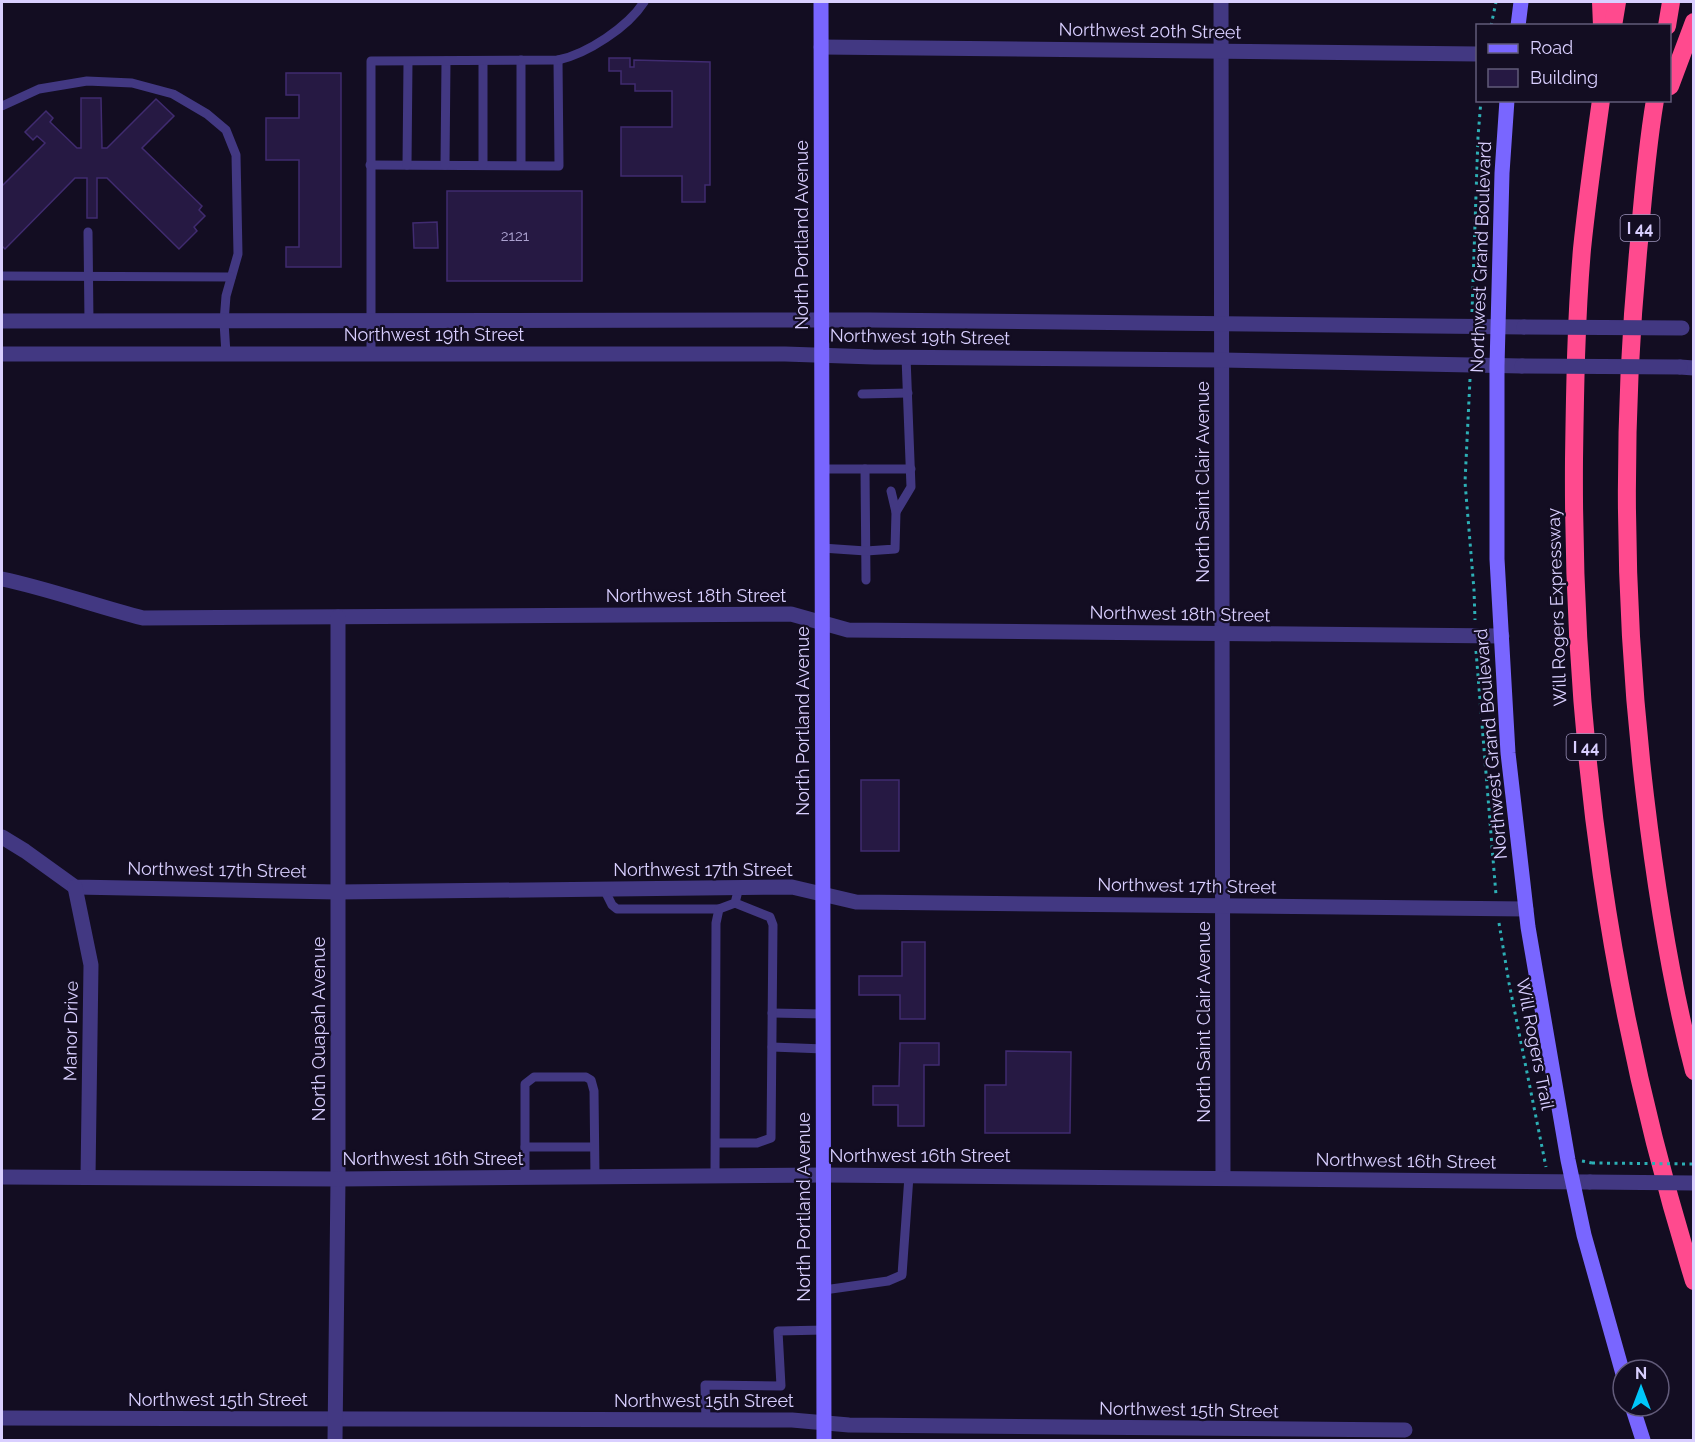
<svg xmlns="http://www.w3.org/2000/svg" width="1695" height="1442" font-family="Raleway,sans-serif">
	<rect width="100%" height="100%" fill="#130d22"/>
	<g fill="#261943" stroke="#402b70" stroke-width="1.5">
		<polygon points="609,58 630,58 630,67 634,67 634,60 710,62 710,185 705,185 705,202 682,202 682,176 621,176 621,127 672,127 672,91 635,91 635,84 621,84 621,71 609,71"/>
		<polygon points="286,73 341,73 341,267 286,267 286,247 299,247 299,160 266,160 266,118 299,118 299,95 286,95"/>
		<polygon points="81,98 101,98 102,148 107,148 156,99 174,116 142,148 202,206 199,210 205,216 194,227 197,231 179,249 107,178 97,178 97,218 87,218 87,178 75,178 5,249 2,246 2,186 45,143 37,136 33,140 25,132 46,111 53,118 50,122 77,148 81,148"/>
		<rect x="447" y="191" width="135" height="90"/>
		<polygon points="437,222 438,248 414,248 413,223"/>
		<rect x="861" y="780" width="38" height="71"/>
		<polygon points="902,942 925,942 925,1019 900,1019 900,995 859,995 859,976 902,976"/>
		<polygon points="900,1043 939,1043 939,1065 924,1065 924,1126 898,1126 898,1105 873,1105 873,1086 899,1086"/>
		<polygon points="1006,1051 1071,1052 1070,1133 985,1133 985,1085 1006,1085"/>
	</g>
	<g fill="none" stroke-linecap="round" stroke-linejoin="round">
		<g stroke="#2dafb5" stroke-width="3" stroke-dasharray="3 4.5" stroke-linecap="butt">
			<polyline points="1491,26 1496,2"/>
			<polyline points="1472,312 1478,137 1481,100"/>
			<polyline points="1470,379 1465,482 1474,590 1475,620"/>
			<polyline points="1476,651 1496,895"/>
			<polyline points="1499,923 1509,983 1546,1167"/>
			<polyline points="1582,1161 1592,1163"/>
		</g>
		<g stroke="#423882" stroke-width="9">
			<polyline points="521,60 521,165"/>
			<polyline points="2,106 39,89 87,81 132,83 173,94 207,114 226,130 236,155 238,254 226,296 224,322 226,354"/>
			<polyline points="370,165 559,166 558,60"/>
			<polyline points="407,165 408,62"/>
			<polyline points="445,165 446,61"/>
			<polyline points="483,165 483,61"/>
			<polyline points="88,232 89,322"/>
			<polyline points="2,276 231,277"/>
			<path d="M371 354V61L558 60C587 54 628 27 644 2"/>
			<polyline points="862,394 908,393"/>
			<polyline points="822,469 911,469"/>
			<polyline points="865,469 866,580"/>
			<polyline points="896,512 911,487 906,357"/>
			<polyline points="822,548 866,551 895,549 896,512 891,491"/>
			<polyline points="604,889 612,905 617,909 719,909"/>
			<polyline points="772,1013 823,1014"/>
			<polyline points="772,1047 824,1049"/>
			<polyline points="716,1143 757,1143 771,1138 773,925 770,917 735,903"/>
			<polyline points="525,1147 594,1147"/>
			<polyline points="715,1176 716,923 719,909 735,903 739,887"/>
			<polyline points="525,1177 525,1084 534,1077 586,1077 591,1080 594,1091 595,1177"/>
			<polyline points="824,1290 888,1281 902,1275 909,1176"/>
			<polyline points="706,1420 705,1385 781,1386 778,1331 824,1330"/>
		</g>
		<g stroke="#423882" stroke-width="15">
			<polyline points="1221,2 1223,1178"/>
			<polyline points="821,47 1478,54"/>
			<path d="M2 579C50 589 95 606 143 618L791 614 848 630 1502 636"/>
			<polyline points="2,837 25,851 75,887 338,892 792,887 856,902 1526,909"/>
			<polyline points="75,887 91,965 88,1177"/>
			<polyline points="2,1418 792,1420 849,1425 1405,1430"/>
			<polyline points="335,1440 338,1179 338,617"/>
		</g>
		<g stroke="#423882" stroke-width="15">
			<polyline points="2,321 870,320 1524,327"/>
			<polyline points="2,354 785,354 873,357 1222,360 1522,366"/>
			<polyline points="1680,367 1694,368"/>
			<polyline points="2,1177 338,1179 824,1175 1590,1182"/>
		</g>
		<g stroke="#7966ff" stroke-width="15">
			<polyline points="821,2 824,1440"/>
			<polyline points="1518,26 1521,2"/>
			<polyline points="1507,100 1502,173 1497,366 1497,559 1508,753 1528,927 1568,1160 1584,1235 1623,1374"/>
			<polyline points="1632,1406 1643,1440"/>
		</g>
		<g stroke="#ff4a8e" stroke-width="18">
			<polyline points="1601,2 1602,26"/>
			<polyline points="1613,26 1617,2"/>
			<polyline points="1667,26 1671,2"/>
			<polyline points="1670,86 1694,22"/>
			<path d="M1601 100C1594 150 1587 200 1582 249 1576 319 1575 389 1574 459 1572 742 1610 1011 1694 1281"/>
			<path d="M1655 100C1647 147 1643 195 1639 242 1621 427 1623 611 1645 796 1656 888 1670 981 1694 1071"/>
		</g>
		<polyline stroke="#2dafb5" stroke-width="3" stroke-dasharray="3 4.5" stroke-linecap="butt" points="1592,1163 1694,1164"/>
		<g stroke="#423882" stroke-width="15">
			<polyline points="1524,327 1682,328"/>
			<polyline points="1522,366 1680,367"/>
			<polyline points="1590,1182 1694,1183"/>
		</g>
	</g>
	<g text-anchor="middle" stroke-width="4.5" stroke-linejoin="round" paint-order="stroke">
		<g font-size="15" fill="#aca2d0">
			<text x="515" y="241">2121</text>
		</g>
		<g fill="#130d22" stroke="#9e95bd" stroke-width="1.5">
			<rect x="1620.5" y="215" width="39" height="26" rx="4.5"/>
			<rect x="1566.5" y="734" width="39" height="26" rx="4.5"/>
		</g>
		<g font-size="16" font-weight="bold" fill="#d9cfff">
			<text x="1640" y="234">I 44</text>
			<text x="1586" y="753">I 44</text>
		</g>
		<g font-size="18" fill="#d9cfff" stroke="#130d22">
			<text transform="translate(1150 31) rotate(1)" y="6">Northwest 20th Street</text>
			<text transform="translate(802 235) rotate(-90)" y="6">North Portland Avenue</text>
			<text transform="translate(1481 257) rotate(-88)" y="6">Northwest Grand Boulevard</text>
			<text x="434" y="341">Northwest 19th Street</text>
			<text transform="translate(920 337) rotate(1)" y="6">Northwest 19th Street</text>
			<text transform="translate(1203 482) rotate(-90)" y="6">North Saint Clair Avenue</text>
			<text x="696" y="602">Northwest 18th Street</text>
			<text transform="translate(1557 607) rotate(-92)" y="6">Will Rogers Expressway</text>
			<text transform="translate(1180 614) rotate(1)" y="6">Northwest 18th Street</text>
			<text transform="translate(803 721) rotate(-90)" y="6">North Portland Avenue</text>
			<text transform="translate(1491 744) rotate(-95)" y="6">Northwest Grand Boulevard</text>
			<text transform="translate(217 870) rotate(1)" y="6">Northwest 17th Street</text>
			<text x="703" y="876">Northwest 17th Street</text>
			<text transform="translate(1187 886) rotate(1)" y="6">Northwest 17th Street</text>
			<text transform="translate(1204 1022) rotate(-90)" y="6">North Saint Clair Avenue</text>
			<text transform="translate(319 1029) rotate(-90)" y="6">North Quapah Avenue</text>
			<text transform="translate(71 1031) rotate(-89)" y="6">Manor Drive</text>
			<text transform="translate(1535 1044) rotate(79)" y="6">Will Rogers Trail</text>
			<text x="920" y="1162">Northwest 16th Street</text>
			<text x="433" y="1165">Northwest 16th Street</text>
			<text transform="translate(1406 1161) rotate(1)" y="6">Northwest 16th Street</text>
			<text transform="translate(804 1207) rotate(-90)" y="6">North Portland Avenue</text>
			<text x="218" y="1406">Northwest 15th Street</text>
			<text x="704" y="1407">Northwest 15th Street</text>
			<text transform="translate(1189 1410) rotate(1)" y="6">Northwest 15th Street</text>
		</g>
	</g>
	<rect width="1695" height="1442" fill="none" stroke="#d9cfff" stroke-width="6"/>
	<rect x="1476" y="24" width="195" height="78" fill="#130d22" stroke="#625b7a" stroke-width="1.5"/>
	<rect x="1488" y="44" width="30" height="9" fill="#7966ff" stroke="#625b7a" stroke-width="1.5"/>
	<text x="1530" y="54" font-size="18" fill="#d9cfff">Road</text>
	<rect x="1488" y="69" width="30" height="18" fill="#261943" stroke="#625b7a" stroke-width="1.5"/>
	<text x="1530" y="84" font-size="18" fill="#d9cfff">Building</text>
	<g transform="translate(1641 1388)"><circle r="28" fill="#130d22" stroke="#625b7a" stroke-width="1.5"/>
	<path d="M0-4.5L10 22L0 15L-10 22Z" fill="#00c7fa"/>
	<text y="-9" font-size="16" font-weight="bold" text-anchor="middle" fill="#d9cfff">N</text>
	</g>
</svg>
